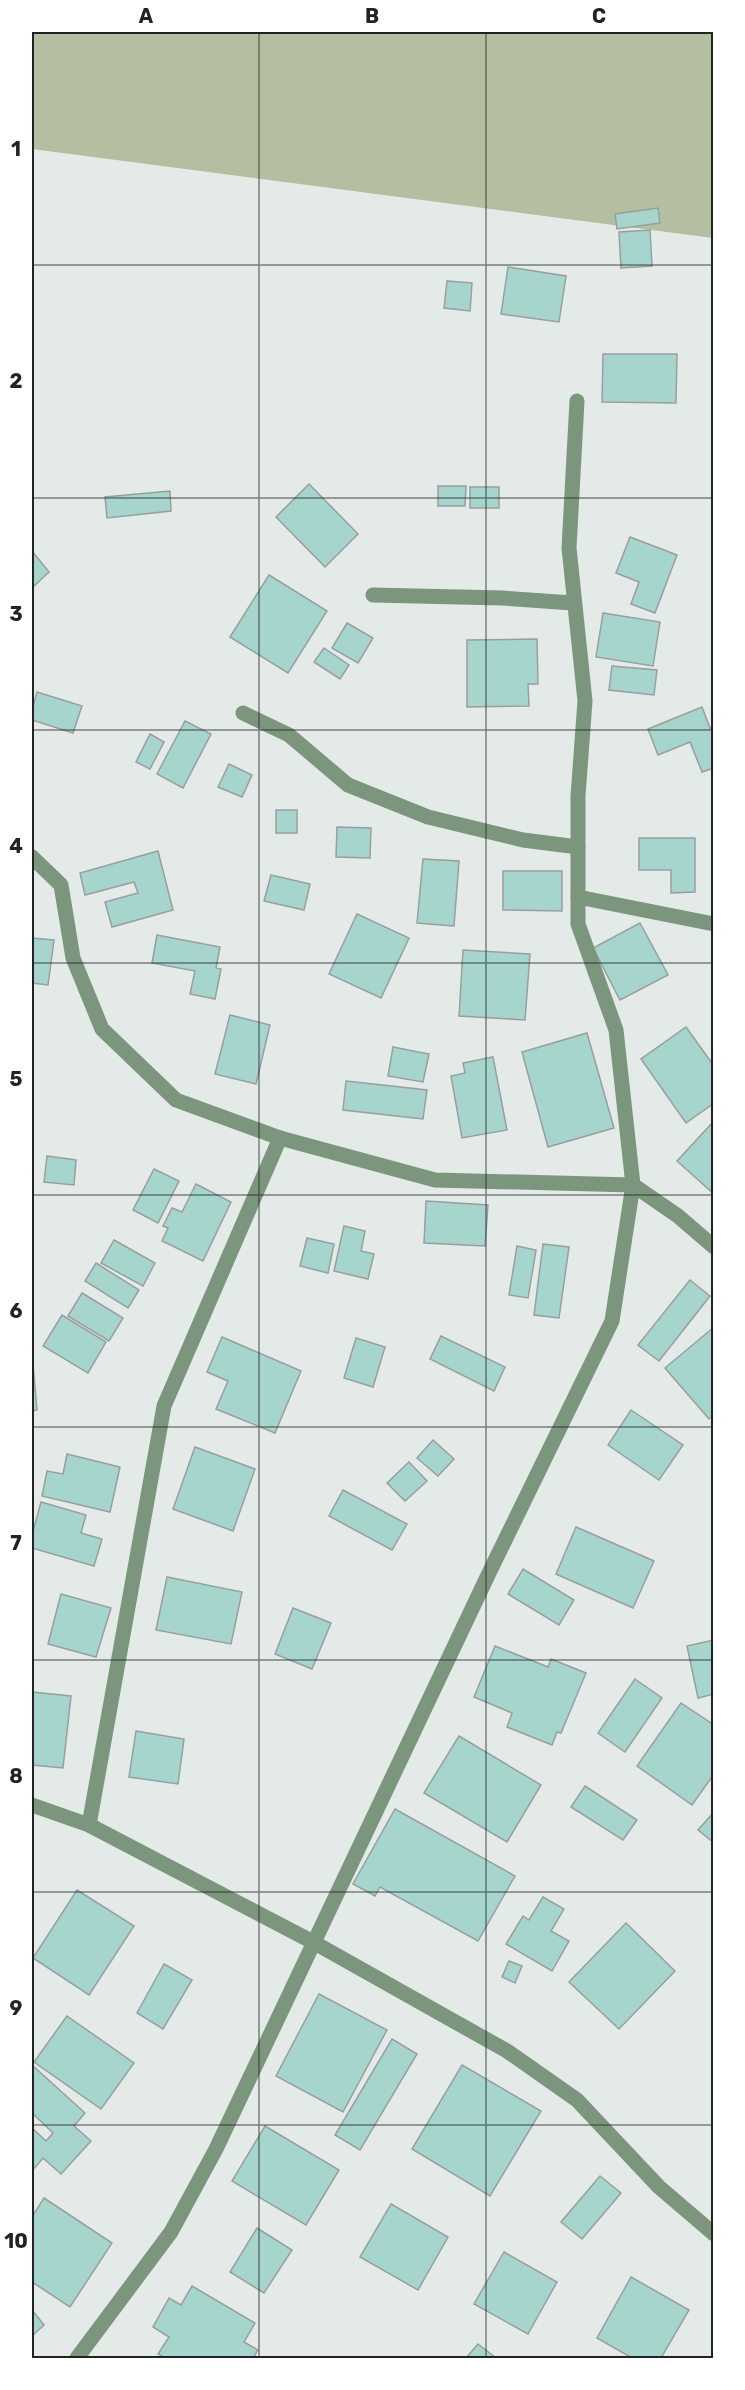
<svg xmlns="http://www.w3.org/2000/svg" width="745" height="2390" font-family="Rubik,sans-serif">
	<rect width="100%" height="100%" fill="#e3eae7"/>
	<polygon fill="#b3bfa0" points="32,32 713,32 713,238 32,149"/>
	<g fill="#a6d5ce" stroke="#989f9e" stroke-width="1.5">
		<polygon points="658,208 660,223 617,229 615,214"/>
		<polygon points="650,230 652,266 621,268 619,232"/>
		<polygon points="508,267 566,276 559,322 501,314"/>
		<polygon points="447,281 472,283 470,311 444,308"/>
		<polygon points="603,354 677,354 676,403 602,402"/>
		<polygon points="309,484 358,534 325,567 276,517"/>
		<polygon points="438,486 466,486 465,506 438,506"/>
		<rect x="470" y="487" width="29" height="21"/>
		<polygon points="170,491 171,511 107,518 105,497"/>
		<polygon points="630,537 677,555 655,613 631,604 639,582 616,573"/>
		<polygon points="32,551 49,572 32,588"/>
		<polygon points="269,575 327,611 288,673 230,637"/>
		<polygon points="603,613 660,622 653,666 596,657"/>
		<polygon points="347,623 373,638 358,663 332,648"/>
		<polygon points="537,639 538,684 528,684 529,706 467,707 467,640"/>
		<polygon points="324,648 349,665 340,679 314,662"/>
		<polygon points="612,666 657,670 654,695 609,690"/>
		<polygon points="37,692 82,706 73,733 32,720 32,710"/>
		<polygon points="702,707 710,728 714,727 714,768 702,772 690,742 658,755 648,729"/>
		<polygon points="185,721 211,734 183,788 157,774"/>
		<polygon points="150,734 164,742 150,769 136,762"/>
		<polygon points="229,764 252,775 242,797 218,787"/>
		<rect x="276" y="810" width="21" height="23"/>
		<polygon points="337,827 371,828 370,858 336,857"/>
		<polygon points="639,838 695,838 695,892 671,893 671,870 639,870"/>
		<polygon points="158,851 173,910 112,927 105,902 138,893 134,882 85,895 80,873"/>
		<polygon points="423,859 459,861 454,926 417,923"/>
		<polygon points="503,871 562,871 562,911 503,910"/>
		<polygon points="271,875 310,884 304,910 264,901"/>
		<polygon points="357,914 409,938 381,998 329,974"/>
		<polygon points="640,923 668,975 620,1000 593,948"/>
		<polygon points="157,935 220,947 216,968 221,969 215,999 190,994 195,971 152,963"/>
		<polygon points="32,938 54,940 48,985 32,983"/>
		<polygon points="463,950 530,954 525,1020 459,1016"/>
		<polygon points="230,1015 270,1025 256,1084 215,1074"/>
		<polygon points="686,1027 714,1066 714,1103 686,1123 641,1059"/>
		<polygon points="587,1033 614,1128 548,1147 522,1052"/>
		<polygon points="393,1047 429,1054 423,1082 388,1076"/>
		<polygon points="493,1057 507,1130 462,1138 451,1076 465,1073 463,1063"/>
		<polygon points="346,1081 427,1090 423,1119 343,1110"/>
		<polygon points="714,1121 714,1194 677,1161"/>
		<polygon points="47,1156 76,1160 74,1185 44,1182"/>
		<polygon points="154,1169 179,1181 158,1223 133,1210"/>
		<polygon points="196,1184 231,1202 203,1261 162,1241 168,1228 163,1226 172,1208 182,1212"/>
		<polygon points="426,1201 488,1205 485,1246 424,1243"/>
		<polygon points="344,1226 365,1231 361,1251 374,1254 368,1279 334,1271"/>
		<polygon points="307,1238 334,1244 328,1273 300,1266"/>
		<polygon points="114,1240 155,1263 143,1286 101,1263"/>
		<polygon points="543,1244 569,1247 559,1318 534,1315"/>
		<polygon points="517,1246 536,1250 528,1298 509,1295"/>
		<polygon points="96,1263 139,1290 128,1308 85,1281"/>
		<polygon points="690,1280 710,1296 659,1361 638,1345"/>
		<polygon points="82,1293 123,1318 109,1341 68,1316"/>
		<polygon points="62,1315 106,1342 88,1373 43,1346"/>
		<polygon points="714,1327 714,1415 709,1419 665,1368"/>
		<polygon points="441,1336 505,1367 494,1391 430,1359"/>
		<polygon points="222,1337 301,1371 275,1433 216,1409 228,1381 207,1372"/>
		<polygon points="356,1338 385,1347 373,1387 344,1378"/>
		<polygon points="32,1352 37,1410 32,1411"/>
		<polygon points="631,1410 683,1445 659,1480 608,1445"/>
		<polygon points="433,1440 454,1459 438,1476 417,1458"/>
		<polygon points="195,1447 255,1469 233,1531 173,1509"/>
		<polygon points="67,1454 120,1467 110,1512 42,1496 47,1471 63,1474"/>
		<polygon points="409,1462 427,1481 405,1501 387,1483"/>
		<polygon points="343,1490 407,1524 392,1550 329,1516"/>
		<polygon points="41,1502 86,1515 81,1533 102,1539 94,1566 32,1548 32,1535"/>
		<polygon points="576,1527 654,1561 633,1608 556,1574"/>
		<polygon points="523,1569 574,1600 559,1625 508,1594"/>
		<polygon points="167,1577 242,1592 231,1644 156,1630"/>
		<polygon points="61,1594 111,1608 96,1657 48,1644"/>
		<polygon points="293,1608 331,1623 312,1669 275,1654"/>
		<polygon points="714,1640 714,1694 698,1698 687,1646"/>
		<polygon points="495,1646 548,1667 551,1659 586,1673 561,1733 557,1732 552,1745 507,1727 512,1713 474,1697"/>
		<polygon points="635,1679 662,1698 625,1752 598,1733"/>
		<polygon points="32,1692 71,1696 63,1768 32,1765"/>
		<polygon points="681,1703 714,1725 714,1774 692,1805 637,1766"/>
		<polygon points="136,1731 184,1739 178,1784 129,1777"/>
		<polygon points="459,1736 541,1785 507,1842 424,1793"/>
		<polygon points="585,1786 637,1820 623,1840 571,1807"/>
		<polygon points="395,1809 515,1876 478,1941 380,1887 375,1896 353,1884"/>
		<polygon points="714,1812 714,1843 698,1830"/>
		<polygon points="77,1890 134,1926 89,1995 33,1958"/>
		<polygon points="543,1897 564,1909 551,1931 569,1941 552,1971 506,1944 523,1916 529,1920"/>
		<polygon points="626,1923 675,1971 619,2029 569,1982"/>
		<polygon points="509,1961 522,1966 515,1983 502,1977"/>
		<polygon points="164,1964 192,1980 163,2029 137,2013"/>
		<polygon points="319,1994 387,2030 343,2112 276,2076"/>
		<polygon points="67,2016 134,2063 101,2109 34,2062"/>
		<polygon points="392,2039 417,2054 360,2150 335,2135"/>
		<polygon points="32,2065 85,2113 74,2126 91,2141 61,2174 43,2158 32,2171 32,2128 46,2141 53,2133 32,2113"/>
		<polygon points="462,2065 541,2111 490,2196 412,2149"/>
		<polygon points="265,2126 339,2170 306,2225 232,2181"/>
		<polygon points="600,2176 621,2193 582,2239 561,2222"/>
		<polygon points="44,2198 112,2243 70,2307 32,2282 32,2217"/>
		<polygon points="391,2204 448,2237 418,2290 360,2257"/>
		<polygon points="257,2228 292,2250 264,2293 230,2272"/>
		<polygon points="504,2252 557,2282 528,2334 474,2304"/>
		<polygon points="631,2277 689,2310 661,2358 632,2358 597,2338"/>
		<polygon points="192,2286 255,2323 244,2342 258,2350 253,2358 166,2358 158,2354 169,2337 153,2327 169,2298 181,2305"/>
		<polygon points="32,2310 44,2325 32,2336"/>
		<polygon points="478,2344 496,2358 466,2358"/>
	</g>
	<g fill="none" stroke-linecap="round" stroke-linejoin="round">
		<g stroke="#7b967c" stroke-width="15">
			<polyline points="373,595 502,598 573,603"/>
			<polyline points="243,713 289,735 348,785 428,817 523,840 578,847"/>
			<polyline points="32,857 61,885 73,958 102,1029 176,1100 280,1138 435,1180 633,1185 678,1216 714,1247"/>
			<polyline points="578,897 714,924"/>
			<polyline points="32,1805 89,1825 313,1942 507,2051 577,2100 659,2187 714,2234"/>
			<polyline points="89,1825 164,1406 280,1138"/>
			<polyline points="77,2358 171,2232 216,2149 489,1573 612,1321 633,1185 616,1030 578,924 578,796 585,701 569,548 577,401"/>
		</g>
	</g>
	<path fill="none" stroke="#212423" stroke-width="1.5" stroke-opacity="0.55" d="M259 32V2358M486 32V2358M32 265H714M32 498H714M32 730H714M32 963H714M32 1195H714M32 1427H714M32 1660H714M32 1892H714M32 2125H714"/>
	<rect width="745" height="2390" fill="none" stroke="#ffffff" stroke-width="66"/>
	<rect x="33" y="33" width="679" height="2324" fill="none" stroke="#212423" stroke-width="2"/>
	<g font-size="20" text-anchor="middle" font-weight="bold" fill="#212423">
		<text x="146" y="23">A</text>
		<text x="372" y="23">B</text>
		<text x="599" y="23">C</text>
		<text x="16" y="156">1</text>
		<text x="16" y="388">2</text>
		<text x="16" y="621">3</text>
		<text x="16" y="853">4</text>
		<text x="16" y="1086">5</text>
		<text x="16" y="1318">6</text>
		<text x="16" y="1550">7</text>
		<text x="16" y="1783">8</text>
		<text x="16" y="2015">9</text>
		<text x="16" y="2248">10</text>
	</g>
</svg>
